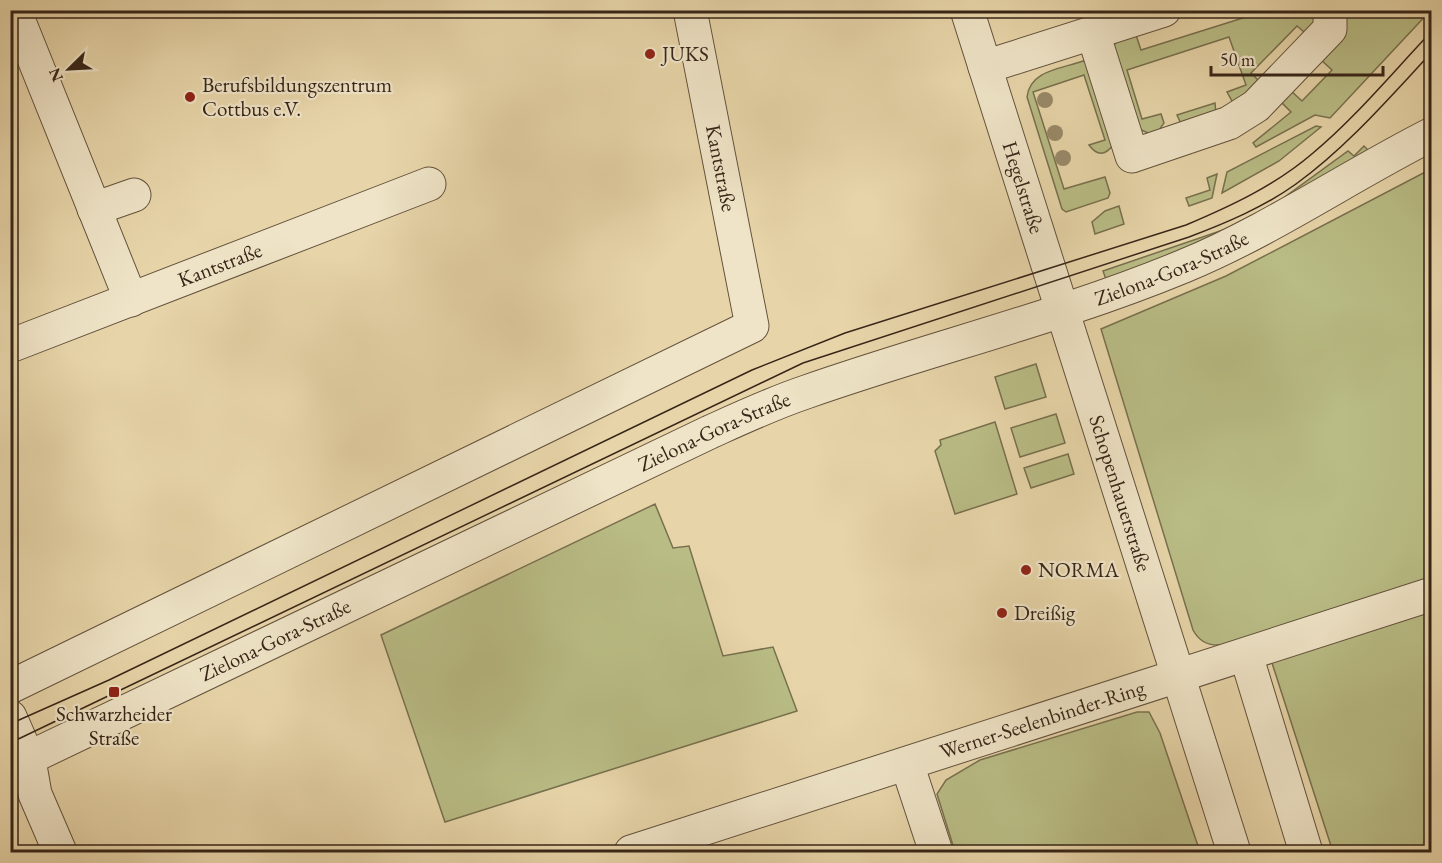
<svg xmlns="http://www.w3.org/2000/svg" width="1442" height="863" font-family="'EB Garamond',serif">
	<rect width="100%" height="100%" fill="#e7d5a9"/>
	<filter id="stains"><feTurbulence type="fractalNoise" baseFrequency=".00333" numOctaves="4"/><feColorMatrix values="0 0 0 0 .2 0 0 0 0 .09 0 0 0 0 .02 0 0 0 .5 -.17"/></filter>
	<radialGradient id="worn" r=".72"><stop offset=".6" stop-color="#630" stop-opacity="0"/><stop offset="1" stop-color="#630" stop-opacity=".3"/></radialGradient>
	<g fill="#b9bc85" stroke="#78704e" stroke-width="1.5">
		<polygon points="1265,11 1320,11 1311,38 1297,26 1251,73 1263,85 1238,106 1232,101 1227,92 1246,85 1229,37 1127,70 1142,119 1161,114 1164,123 1157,133 1148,133 1137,128 1112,48 1117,41 1135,32 1141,50"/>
		<polygon points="1342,11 1430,11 1330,118 1315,115 1256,147 1253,143 1291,112 1279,100 1289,89 1302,101 1332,70 1319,58"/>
		<path d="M1083 61 1088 63 1113 145C1105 156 1097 156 1089 145L1105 140 1084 75 1033 92 1064 189 1105 177 1110 193 1108 198 1066 212 1062 209 1027 97C1030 70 1061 69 1083 61Z"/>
		<polygon points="1215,103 1216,114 1182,126 1177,115"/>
		<polygon points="1316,126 1321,127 1279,161 1222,193 1227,172"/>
		<polygon points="1364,146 1368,150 1245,224 1107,282 1103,271 1226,229 1275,204 1348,151 1354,156"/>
		<path d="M1431 169V852H1333L1262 632C1239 640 1208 658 1193 630L1101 329 1226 276Z"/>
		<polygon points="1217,174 1212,198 1189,206 1186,198 1210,190 1207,178"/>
		<polygon points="1119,206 1124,224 1095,234 1092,222 1105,211"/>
		<polygon points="1036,364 1046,397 1005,409 995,377"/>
		<polygon points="1056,414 1065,443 1020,457 1011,428"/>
		<polygon points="995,422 1017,494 955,514 935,451 941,445 940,440"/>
		<polygon points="1068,454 1074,474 1031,488 1024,468"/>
		<polygon points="655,504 673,548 689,546 723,656 773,647 797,711 445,822 381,635"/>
		<polygon points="1137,712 1149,712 1160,733 1200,852 955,852 937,794 946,780 980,760"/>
	</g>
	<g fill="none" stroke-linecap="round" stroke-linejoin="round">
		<defs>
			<g id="minor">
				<path id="s1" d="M967 10 1234 852"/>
				<polyline points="20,24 131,300"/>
				<polyline points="1093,33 1132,156 1229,123 1256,106 1330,29 1330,10"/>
				<polyline points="985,67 1164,10"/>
				<polyline points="94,209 134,195"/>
				<path id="s2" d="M10 346 429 184"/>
				<polyline points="1246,655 1306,852"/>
				<polyline points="10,687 752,326 690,10"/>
				<polyline points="10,717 29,760 35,794 60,852"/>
				<polyline points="907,764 936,852"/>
				<path id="s3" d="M10 767 710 432C741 418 773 403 806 392 931 348 1061 317 1184 266 1269 231 1349 176 1432 134"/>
				<path id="s4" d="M631 852 1432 594"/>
			</g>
		</defs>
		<use href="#minor" stroke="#63513c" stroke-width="35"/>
		<use href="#minor" stroke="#efe4c7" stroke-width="33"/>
		<g stroke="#372518" stroke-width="1.5">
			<path d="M10 724 109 680 752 370 845 333 1186 225C1231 206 1276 185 1313 153 1356 117 1393 72 1432 31"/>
			<path d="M10 743 803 363 1189 237C1226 223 1264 207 1296 184 1348 146 1389 98 1432 52"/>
		</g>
	</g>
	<g fill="#988968">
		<circle cx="1045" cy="100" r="8"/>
		<circle cx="1055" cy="133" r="8"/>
		<circle cx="1063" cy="158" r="8"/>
	</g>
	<g fill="#8f2418" stroke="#efe4c7" stroke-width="2">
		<circle cx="650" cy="54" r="6"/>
		<circle cx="190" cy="97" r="6"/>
		<circle cx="1026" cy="570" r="6"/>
		<circle cx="1002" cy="613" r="6"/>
		<rect x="108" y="686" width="12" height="12" rx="3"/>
	</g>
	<g text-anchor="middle" stroke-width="4.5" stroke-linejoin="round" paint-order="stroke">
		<g font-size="21" fill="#372518" stroke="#efe4c7" text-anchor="start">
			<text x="662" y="61">JUKS</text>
			<text x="202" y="92">Berufsbildungszentrum<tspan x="202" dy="24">Cottbus e.V.</tspan></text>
			<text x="1038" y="577">NORMA</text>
			<text x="1014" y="620">Dreißig</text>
			<text x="114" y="721" text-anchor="middle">Schwarzheider<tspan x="114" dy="24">Straße</tspan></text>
		</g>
		<g font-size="21" fill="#372518" stroke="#efe4c7">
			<text transform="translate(721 168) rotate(79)" y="7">Kantstraße</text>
			<text dy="7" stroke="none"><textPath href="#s1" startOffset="186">Hegelstraße</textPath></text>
			<text dy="7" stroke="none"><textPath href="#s2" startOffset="225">Kantstraße</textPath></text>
			<text dy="7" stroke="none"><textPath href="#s3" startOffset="1266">Zielona-Gora-Straße</textPath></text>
			<text dy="7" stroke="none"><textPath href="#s3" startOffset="780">Zielona-Gora-Straße</textPath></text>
			<text dy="7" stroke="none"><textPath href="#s1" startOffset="507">Schopenhauerstraße</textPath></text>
			<text dy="7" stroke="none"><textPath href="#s3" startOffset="294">Zielona-Gora-Straße</textPath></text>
			<text dy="7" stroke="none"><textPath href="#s4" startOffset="432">Werner-Seelenbinder-Ring</textPath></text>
		</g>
	</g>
	<rect width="1442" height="863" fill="none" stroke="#e7d5a9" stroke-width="36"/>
	<rect x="12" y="12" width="1418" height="839" fill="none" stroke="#372518" stroke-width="3"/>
	<rect x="18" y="18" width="1406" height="827" fill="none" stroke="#372518" stroke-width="1.5"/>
	<g transform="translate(69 69) rotate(246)" stroke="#efe4c7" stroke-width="4.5" paint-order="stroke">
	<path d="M0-4.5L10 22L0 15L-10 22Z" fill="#372518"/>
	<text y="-9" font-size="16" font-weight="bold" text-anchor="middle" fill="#372518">N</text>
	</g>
	<path d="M1211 66v9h172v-9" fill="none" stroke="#372518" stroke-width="3"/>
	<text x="1220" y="66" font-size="18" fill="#372518" stroke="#efe4c7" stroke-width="4.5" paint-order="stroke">50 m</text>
	<rect width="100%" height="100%" filter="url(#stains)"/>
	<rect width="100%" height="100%" fill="url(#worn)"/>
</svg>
